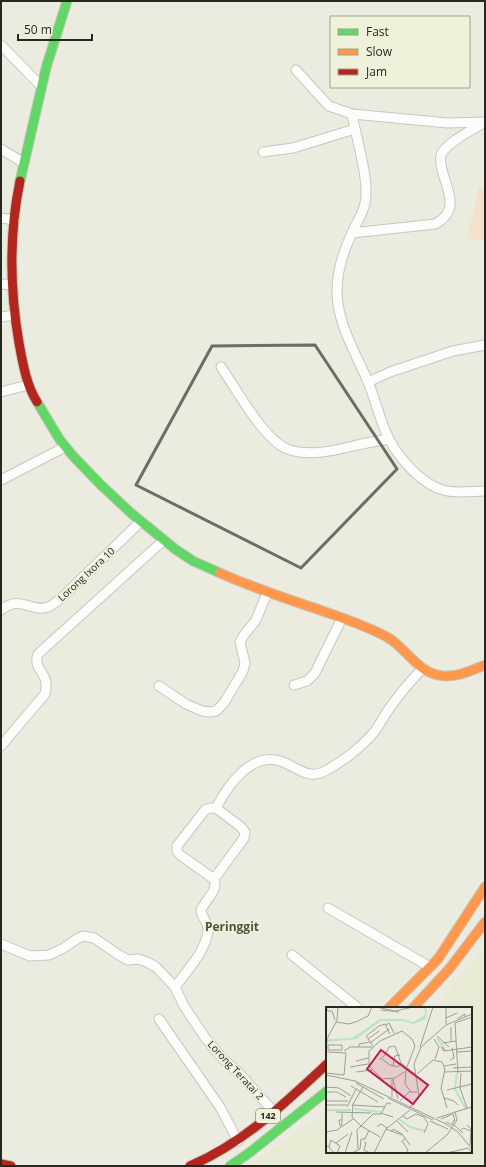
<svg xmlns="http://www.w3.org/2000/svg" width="486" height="1167" font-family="'Open Sans',sans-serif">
	<rect width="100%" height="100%" fill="#ebecdf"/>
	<polygon fill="#e8ead3" points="485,946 485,1166 248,1166 327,1111 327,1152 471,1152 471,1008 435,1008"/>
	<polygon fill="#f3e1ca" points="479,187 485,188 485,242 467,238"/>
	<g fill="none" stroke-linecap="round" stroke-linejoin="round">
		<defs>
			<g id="street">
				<polyline points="1,45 41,86"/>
				<polyline points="296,70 315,91 329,106 352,114 448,123 484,122"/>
				<path d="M352 114C356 137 370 182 365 203 363 214 356 223 352 233 343 252 337 271 337 291 337 324 356 353 368 382 376 401 380 421 389 439 399 458 421 484 443 490 456 494 471 491 485 491"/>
				<polyline points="1,149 24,163"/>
				<polyline points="263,152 293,148 355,129"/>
				<polyline points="1,218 15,220"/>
				<path d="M352 233 435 224C460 211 448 192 442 170 441 166 440 160 441 155 445 143 474 129 485 122"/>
				<polyline points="1,284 12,285"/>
				<polyline points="1,317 15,315"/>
				<path d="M221 367C236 388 265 443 290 450 310 456 333 451 353 446 365 443 377 441 389 439"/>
				<polyline points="368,382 390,372 453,351 485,345"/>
				<polyline points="1,392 28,385"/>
				<polyline points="1,480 65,447"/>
				<path d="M1 610C21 594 30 613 48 607 57 604 75 585 83 577 102 559 122 540 141 521"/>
				<polyline points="294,685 307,681 315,673 342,618"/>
				<polyline points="159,686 186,704 202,711 210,712 216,711 224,703 243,671 245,663 240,642 244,635 256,620 267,593"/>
				<path d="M1 746 45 694C51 671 32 672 38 654L164 540"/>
				<polyline points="214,879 180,855 177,851 177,846 205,810 210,808 216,808"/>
				<polyline points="328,908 430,967"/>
				<polyline points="1,944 30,956 49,955 62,949 77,939 83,936 94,938 119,955 128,960 138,959 147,962 156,967 175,987 184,1006 206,1039 223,1059 239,1073 274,1112"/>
				<polyline points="292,955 358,1008"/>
				<path d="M175 987C187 971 206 951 208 930 209 922 201 918 201 910 205 900 219 891 214 879L244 838 245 832 241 827 216 808C228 785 252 750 283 762 298 768 308 780 325 771 342 762 362 747 375 731 382 721 387 710 395 701 403 689 413 679 423 668"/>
				<polyline points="159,1019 220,1107 238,1141"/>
			</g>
			<g id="fast">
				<polyline points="20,181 46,68 67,1"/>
				<polyline points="37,402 60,440 73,456 101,485 131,513 175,549 193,561 220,573"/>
				<polyline points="230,1166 249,1153 327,1091"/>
			</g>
			<g id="slow">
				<path d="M220 573C251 587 284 598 317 609 340 617 365 625 387 637 405 647 417 671 438 675 454 679 470 671 485 665"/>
				<polyline points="389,1008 438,959 485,887"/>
				<polyline points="413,1008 450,968 485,922"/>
			</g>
			<g id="jam">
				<path d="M20 181C9 234 10 290 19 343 23 364 26 384 37 402"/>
				<polyline points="1,1164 11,1166"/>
				<path d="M190 1166C244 1143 285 1103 327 1064"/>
			</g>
		</defs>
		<use href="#street" stroke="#c6c7bd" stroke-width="11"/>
		<use href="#fast" stroke="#c6c7bd" stroke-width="11"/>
		<use href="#slow" stroke="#c6c7bd" stroke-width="11"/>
		<use href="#jam" stroke="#c6c7bd" stroke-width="11"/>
		<use href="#street" stroke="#fcfcfa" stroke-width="9"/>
		<use href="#fast" stroke="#63d668" stroke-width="9"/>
		<use href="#slow" stroke="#ff974d" stroke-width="9"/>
		<use href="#jam" stroke="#b3261e" stroke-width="9"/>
	</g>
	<path fill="none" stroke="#6c6d63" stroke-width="3" stroke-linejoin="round" d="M315 345 397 469 301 568 136 485 212 346Z"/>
	<g text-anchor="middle" stroke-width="3.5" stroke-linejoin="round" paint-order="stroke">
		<rect fill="#eff1da" stroke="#636458" stroke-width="1" x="256" y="1109" width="24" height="14" rx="3"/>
		<g font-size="9" font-weight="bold" fill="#272820">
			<text x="268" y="1119">142</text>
		</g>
		<g font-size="10" fill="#272820" stroke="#eff1da">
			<text transform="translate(86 574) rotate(-43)" y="4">Lorong Ixora 10</text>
			<text transform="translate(236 1070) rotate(47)" y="4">Lorong Teratai 2</text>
		</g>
		<g font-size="12" font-weight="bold" fill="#515340" stroke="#eff1da">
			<text x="232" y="931">Peringgit</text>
		</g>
	</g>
	<g transform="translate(326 1007)">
		<rect width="146" height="146" fill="#ebecdf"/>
		<path d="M98 0 101 3 100 12 88 17 76 14H55L30 32 0 35V32L26 31 54 12H77L87 15 99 8Z" fill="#bce2c9"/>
		<path fill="none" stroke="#bce2c9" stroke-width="2" d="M111 31 119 42M131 66 129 82 140 102M28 102 55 105M0 103H25M74 113 84 120 99 124"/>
		<path fill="none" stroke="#9d9e93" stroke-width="1" d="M50 0 69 4 87 0M1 2 2 4H6L9 13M55 3 73 5M120 11 131 6M131 12 139 7V10M10 15 23 17 32 14 42 9 46 0M120 17V0M60 18 63 16 68 26M125 20V34M111 29 123 40M42 32 53 24M108 32 113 40 109 52M44 36 63 22M117 36 130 34M2 38H16V43H2ZM47 39 40 29 53 19 59 17 64 27M33 40V37L44 35M94 40 107 0M119 43 115 40 118 44 146 40M18 44 24 40H46M1 45 20 46 18 68M131 45 146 44M56 52 64 58 72 60 75 57M0 53 1 32 11 13 12 0M53 53 59 48 63 40 69 39 75 56 89 67M124 53 128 51 126 41M30 54 42 51M67 59 69 49 74 48M118 59 130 57M24 60 42 57M81 60 89 39 86 32 76 24 54 34 43 44V59L56 72 69 71 83 62M127 61 146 60M30 65 46 63M80 65 79 77 85 85M118 65 146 64M0 66 18 68M132 66 129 16 146 10M135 66 134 81 141 101M91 67 107 53 116 55 119 62 115 81 121 101M0 68 29 74 120 117 132 125 146 142M67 72 72 92M30 76 58 92M25 79 52 95M0 80 13 81 25 89M37 80 27 97 26 110 35 119 54 130M121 83 146 77M0 85H11L20 90M66 90V72M62 91 107 113M118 91 128 94 132 98M0 94H22M74 94 83 85H91M0 98H21M26 98 59 100M21 100 30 82M83 102 93 89 88 57 95 40 120 18 146 7M10 105 45 106M129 105 146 100M55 106 67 110M77 109 81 112 90 107 98 110M98 110 102 117 98 126M111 111 129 105M115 112 127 107 129 114M16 113H13L14 119 16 118V106M71 114 82 125M104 114 122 122M120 115 126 118 128 113M128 118 137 126M141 118 145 122 144 138M51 120 55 117 61 121M60 122 76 128M134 124 137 121 145 124M0 125 11 123 27 112M65 125 67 122 76 127 84 138M38 135 40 136 38 143 44 146M10 136 22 127M3 140 5 133 14 139 11 146M0 141 2 139 8 146M32 142 31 123 47 107H55L61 96 65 97M19 146 26 125M26 146 34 142 35 132H39L43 123M48 146 60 122 84 103M80 146 82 143 76 134 80 131M99 146 121 128 131 113 129 105M121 146 142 141 146 146"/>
		<path fill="#c2185b" fill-opacity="0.15" stroke="#c2185b" stroke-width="2" d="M55 43 102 78 87 97 41 62Z"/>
		<rect width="146" height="146" fill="none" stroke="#272820" stroke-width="2"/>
	</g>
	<rect width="486" height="1167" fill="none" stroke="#272820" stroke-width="4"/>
	<rect x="330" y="16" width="140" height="72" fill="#eff1da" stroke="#9fa190"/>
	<rect x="338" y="29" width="20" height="6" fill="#63d668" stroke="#9fa190"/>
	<text x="366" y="36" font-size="12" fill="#272820">Fast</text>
	<rect x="338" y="49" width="20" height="6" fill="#ff974d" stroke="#9fa190"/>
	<text x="366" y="56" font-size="12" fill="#272820">Slow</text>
	<rect x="338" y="69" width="20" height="6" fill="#b3261e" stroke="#9fa190"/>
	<text x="366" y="76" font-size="12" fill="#272820">Jam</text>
	<path d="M18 34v6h74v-6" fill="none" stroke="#272820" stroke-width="2"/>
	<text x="24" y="34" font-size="12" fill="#272820" stroke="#eff1da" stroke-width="3" paint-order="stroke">50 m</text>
</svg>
